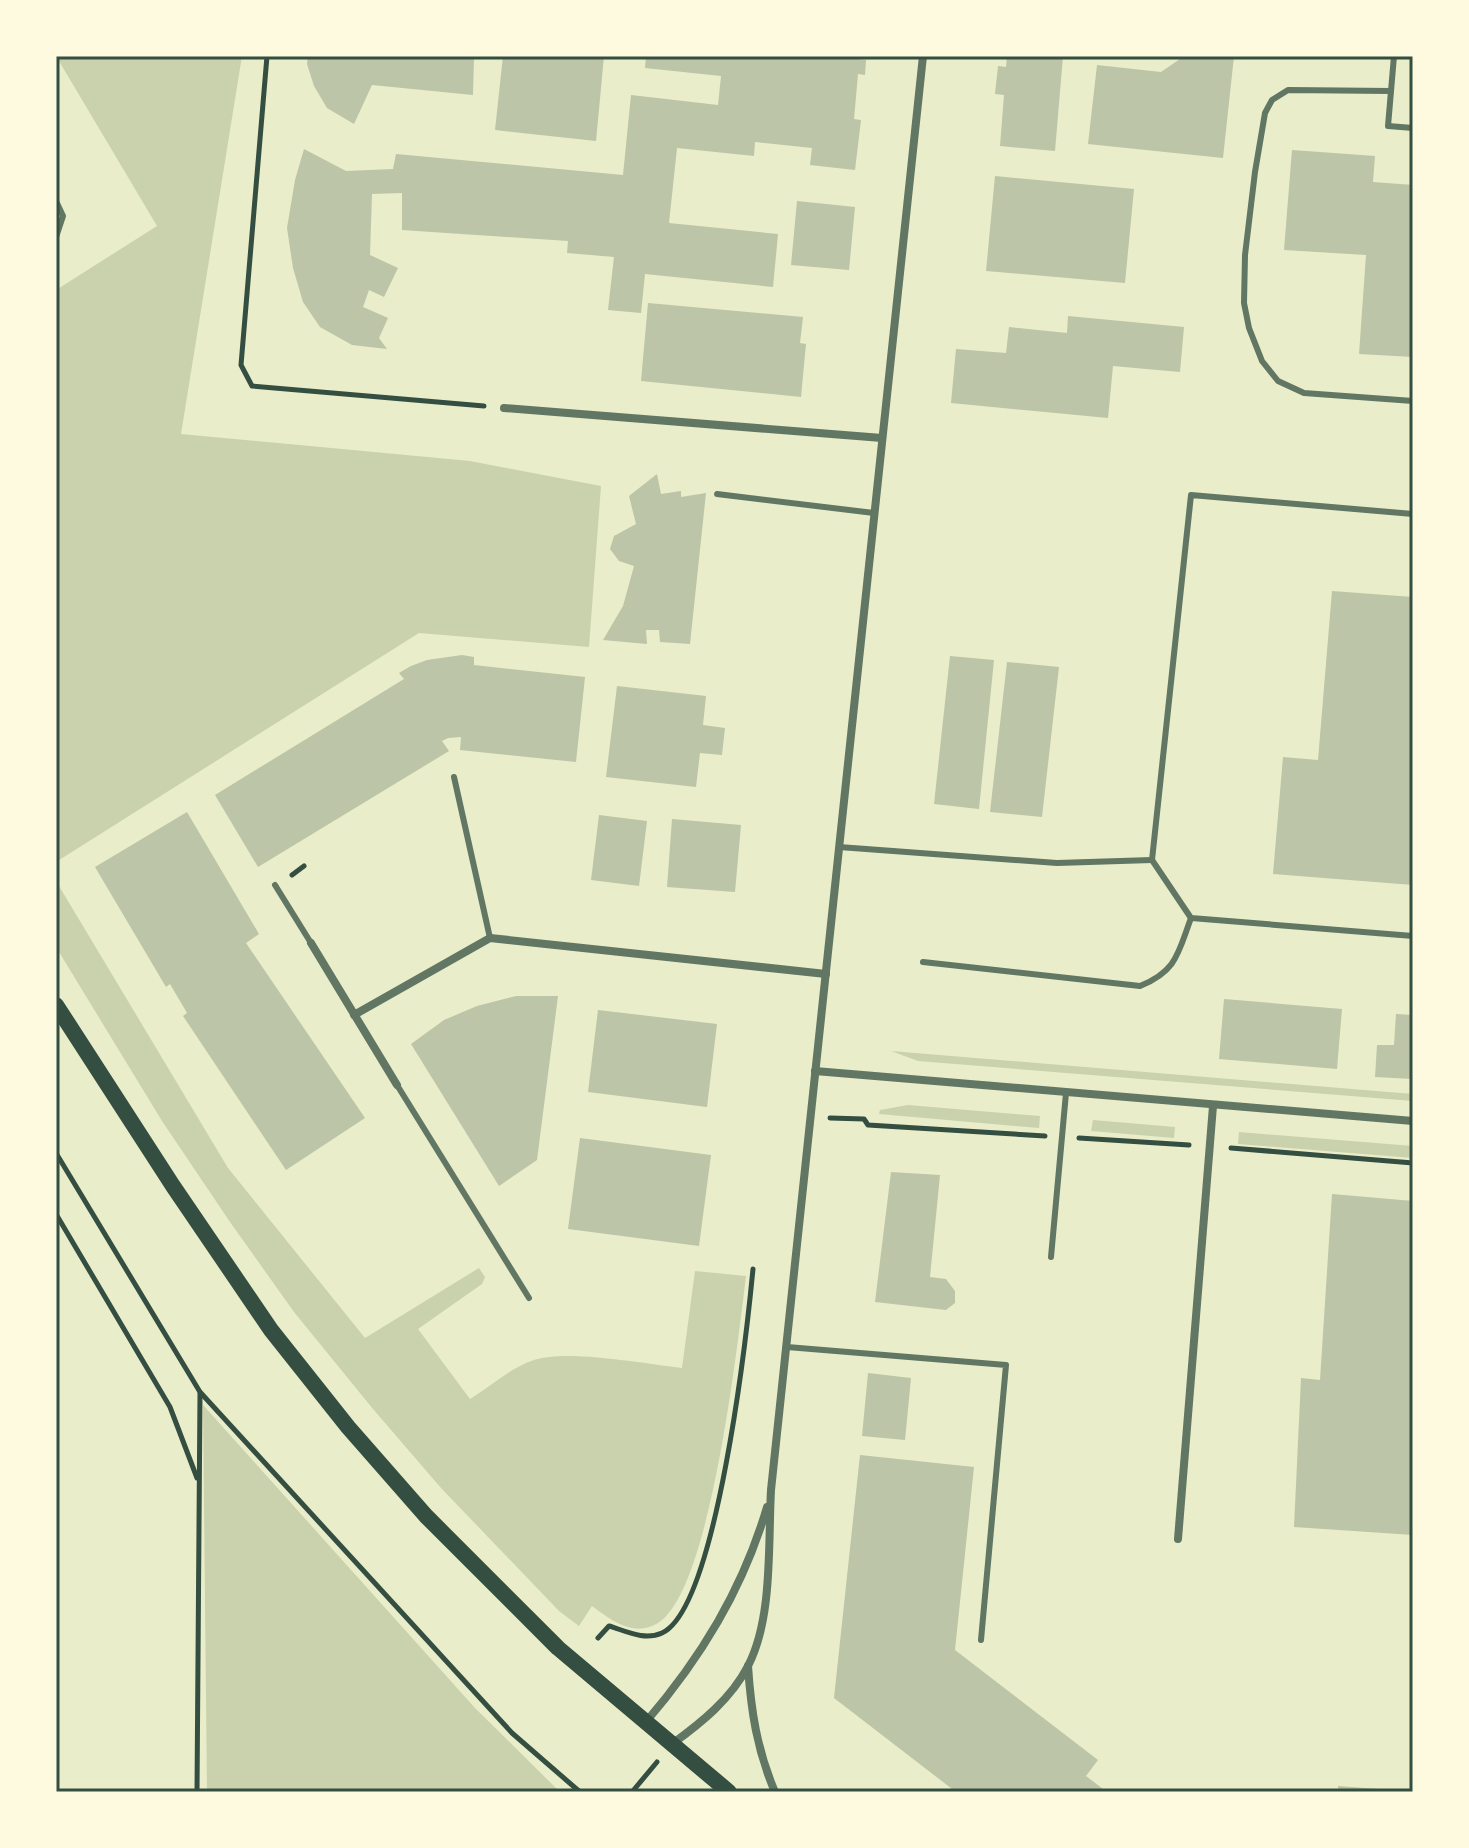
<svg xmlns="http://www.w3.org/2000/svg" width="1469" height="1848" font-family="'Varela Round',sans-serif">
	<rect width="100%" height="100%" fill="#e9edc9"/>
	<g fill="#cad2ad">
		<polygon points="56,56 242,56 181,434 470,461 601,486 589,647 419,633 56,862 56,290 157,226"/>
		<path d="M56 881 228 1168 365 1338 479 1268 485 1277 482 1284 418 1329 470 1399C491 1386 510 1368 534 1360 568 1349 644 1364 682 1368L695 1271 746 1276C738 1340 711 1591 658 1623 634 1638 611 1620 592 1606L579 1626 559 1611 441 1488 373 1409 294 1312 230 1222 162 1121 56 947Z"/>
		<polygon points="891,1051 1413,1094 1413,1101 918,1061"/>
		<polygon points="908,1105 1040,1116 1039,1128 879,1114 880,1110"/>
		<polygon points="1093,1120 1175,1127 1174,1138 1091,1131"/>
		<polygon points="1239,1132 1413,1146 1413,1158 1238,1144"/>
		<polygon points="203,1405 475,1708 560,1792 207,1792"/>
	</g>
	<g fill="#bcc5a7">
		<polygon points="308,56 474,56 473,95 372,85 354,124 327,108 314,86 307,64"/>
		<polygon points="503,56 604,56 596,141 495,130"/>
		<polygon points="646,56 860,56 859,59 866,60 865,75 858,74 854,119 861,120 855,170 810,165 812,148 755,142 754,156 677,148 669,223 778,234 773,287 645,274 641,313 608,310 614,257 567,253 568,241 402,230 402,193 372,194 370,255 398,268 384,297 369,290 363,307 388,318 379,338 387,349 352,345 320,327 303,302 293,268 287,228 295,180 304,149 346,171 393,169 396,154 623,175 631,95 718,105 721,76 645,68"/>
		<polygon points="1007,56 1063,56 1055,151 1000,146 1004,95 995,94 998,66 1006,67"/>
		<polygon points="1180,56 1234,56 1223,158 1088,144 1097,65 1161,72 1180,59"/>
		<polygon points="1292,150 1375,156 1373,182 1413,185 1413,357 1359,354 1366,255 1284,250"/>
		<polygon points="995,176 1134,189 1125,283 986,271"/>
		<polygon points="797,201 855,207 849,270 791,265"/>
		<polygon points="648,303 803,317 800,343 806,344 801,397 641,381"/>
		<polygon points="1068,316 1184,327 1180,372 1113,366 1108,418 951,403 956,349 1006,353 1009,327 1067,333"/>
		<polygon points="657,474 661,494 681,491 681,497 706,493 690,644 660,642 659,630 646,630 647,644 603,640 623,606 634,566 619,561 610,549 614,536 636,524 629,496"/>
		<polygon points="1332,591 1413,597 1413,885 1273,874 1283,757 1318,760"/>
		<polygon points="462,655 474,657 474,665 585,677 576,762 460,750 461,737 448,738 442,741 449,751 258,867 215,795 404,679 399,673 411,666 427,660"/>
		<polygon points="950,656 994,660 979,809 934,804"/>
		<polygon points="1007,662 1059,667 1042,817 990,812"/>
		<polygon points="617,686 706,696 703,725 725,728 722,755 700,753 696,787 606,777"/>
		<polygon points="187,812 259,934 246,943 365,1118 286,1170 183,1016 187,1013 170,984 166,987 95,867"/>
		<polygon points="599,815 647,821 639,886 591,880"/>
		<polygon points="672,819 741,825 735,892 667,887"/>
		<polygon points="516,996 558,996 537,1160 499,1186 411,1044 444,1020 477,1006"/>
		<polygon points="1224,999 1342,1009 1337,1069 1219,1059"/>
		<polygon points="598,1010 717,1024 707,1107 588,1092"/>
		<polygon points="1396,1014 1413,1015 1413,1079 1375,1077 1377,1045 1394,1045"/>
		<polygon points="580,1138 711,1155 699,1246 568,1229"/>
		<polygon points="891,1172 940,1175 930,1277 946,1279 955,1291 955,1303 946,1310 875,1302"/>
		<polygon points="1332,1194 1413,1201 1413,1535 1294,1527 1301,1378 1320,1380"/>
		<polygon points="868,1373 911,1378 905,1440 862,1436"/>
		<polygon points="860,1455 974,1467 955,1650 1098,1760 1086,1776 1107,1792 956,1792 834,1698"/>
		<polygon points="1338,1786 1392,1790 1392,1792 1338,1792"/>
	</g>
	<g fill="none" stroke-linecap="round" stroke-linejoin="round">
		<g stroke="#344e41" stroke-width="5">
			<polyline points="267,56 241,365 252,386 484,406"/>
			<polyline points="292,875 304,866"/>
			<polyline points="830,1118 864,1119 868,1125 1045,1136"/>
			<polyline points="1079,1138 1189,1145"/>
			<polyline points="1231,1148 1413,1163"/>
			<polyline points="56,1153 200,1392 512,1733 580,1792"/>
			<polyline points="56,1214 170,1407 197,1478"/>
			<path d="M598 1638 609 1626C626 1631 644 1641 662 1633 717 1608 747 1331 753 1269"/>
			<polyline points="197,1792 200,1393"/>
			<polyline points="632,1792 657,1762"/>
		</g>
		<g stroke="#617663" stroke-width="6">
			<polyline points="1394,56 1388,126 1413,128"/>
			<polyline points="1391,91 1288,90 1272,100 1265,113 1255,172 1245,255 1244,303 1249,328 1262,361 1278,381 1304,393 1413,401"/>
			<polyline points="56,201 63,216 56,237"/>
			<polyline points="717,494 874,513"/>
			<polyline points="1413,514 1191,495 1152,860 1191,918 1413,936"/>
			<polyline points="454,777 490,938"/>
			<polyline points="839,847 1057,863 1152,860"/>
			<polyline points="275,885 311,943"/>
			<path d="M923 962 1140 986C1177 971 1178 953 1191 918"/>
			<polyline points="397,1085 529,1298"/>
			<polyline points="1051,1257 1066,1093"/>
			<polyline points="787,1347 1006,1365 981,1640"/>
		</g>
		<g stroke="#617663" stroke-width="8">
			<polyline points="504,408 882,438"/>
			<polyline points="311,943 397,1085"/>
			<polyline points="354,1015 490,938 826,974"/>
			<polyline points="815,1071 1413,1121"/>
			<polyline points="1178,1539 1213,1106"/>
			<path d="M748 1666C751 1711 757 1750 775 1792"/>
			<path d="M645 1723C701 1658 743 1589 767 1507"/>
			<path d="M672 1744C701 1723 731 1699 748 1666 773 1618 768 1544 771 1490L923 56"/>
		</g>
		<polyline stroke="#344e41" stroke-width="16" points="56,1005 173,1186 271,1330 348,1427 426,1516 558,1648 729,1792"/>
	</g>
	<rect width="1469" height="1848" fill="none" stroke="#fefae0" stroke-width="116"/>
	<rect x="58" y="58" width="1353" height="1732" fill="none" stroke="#344e41" stroke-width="3"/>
</svg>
